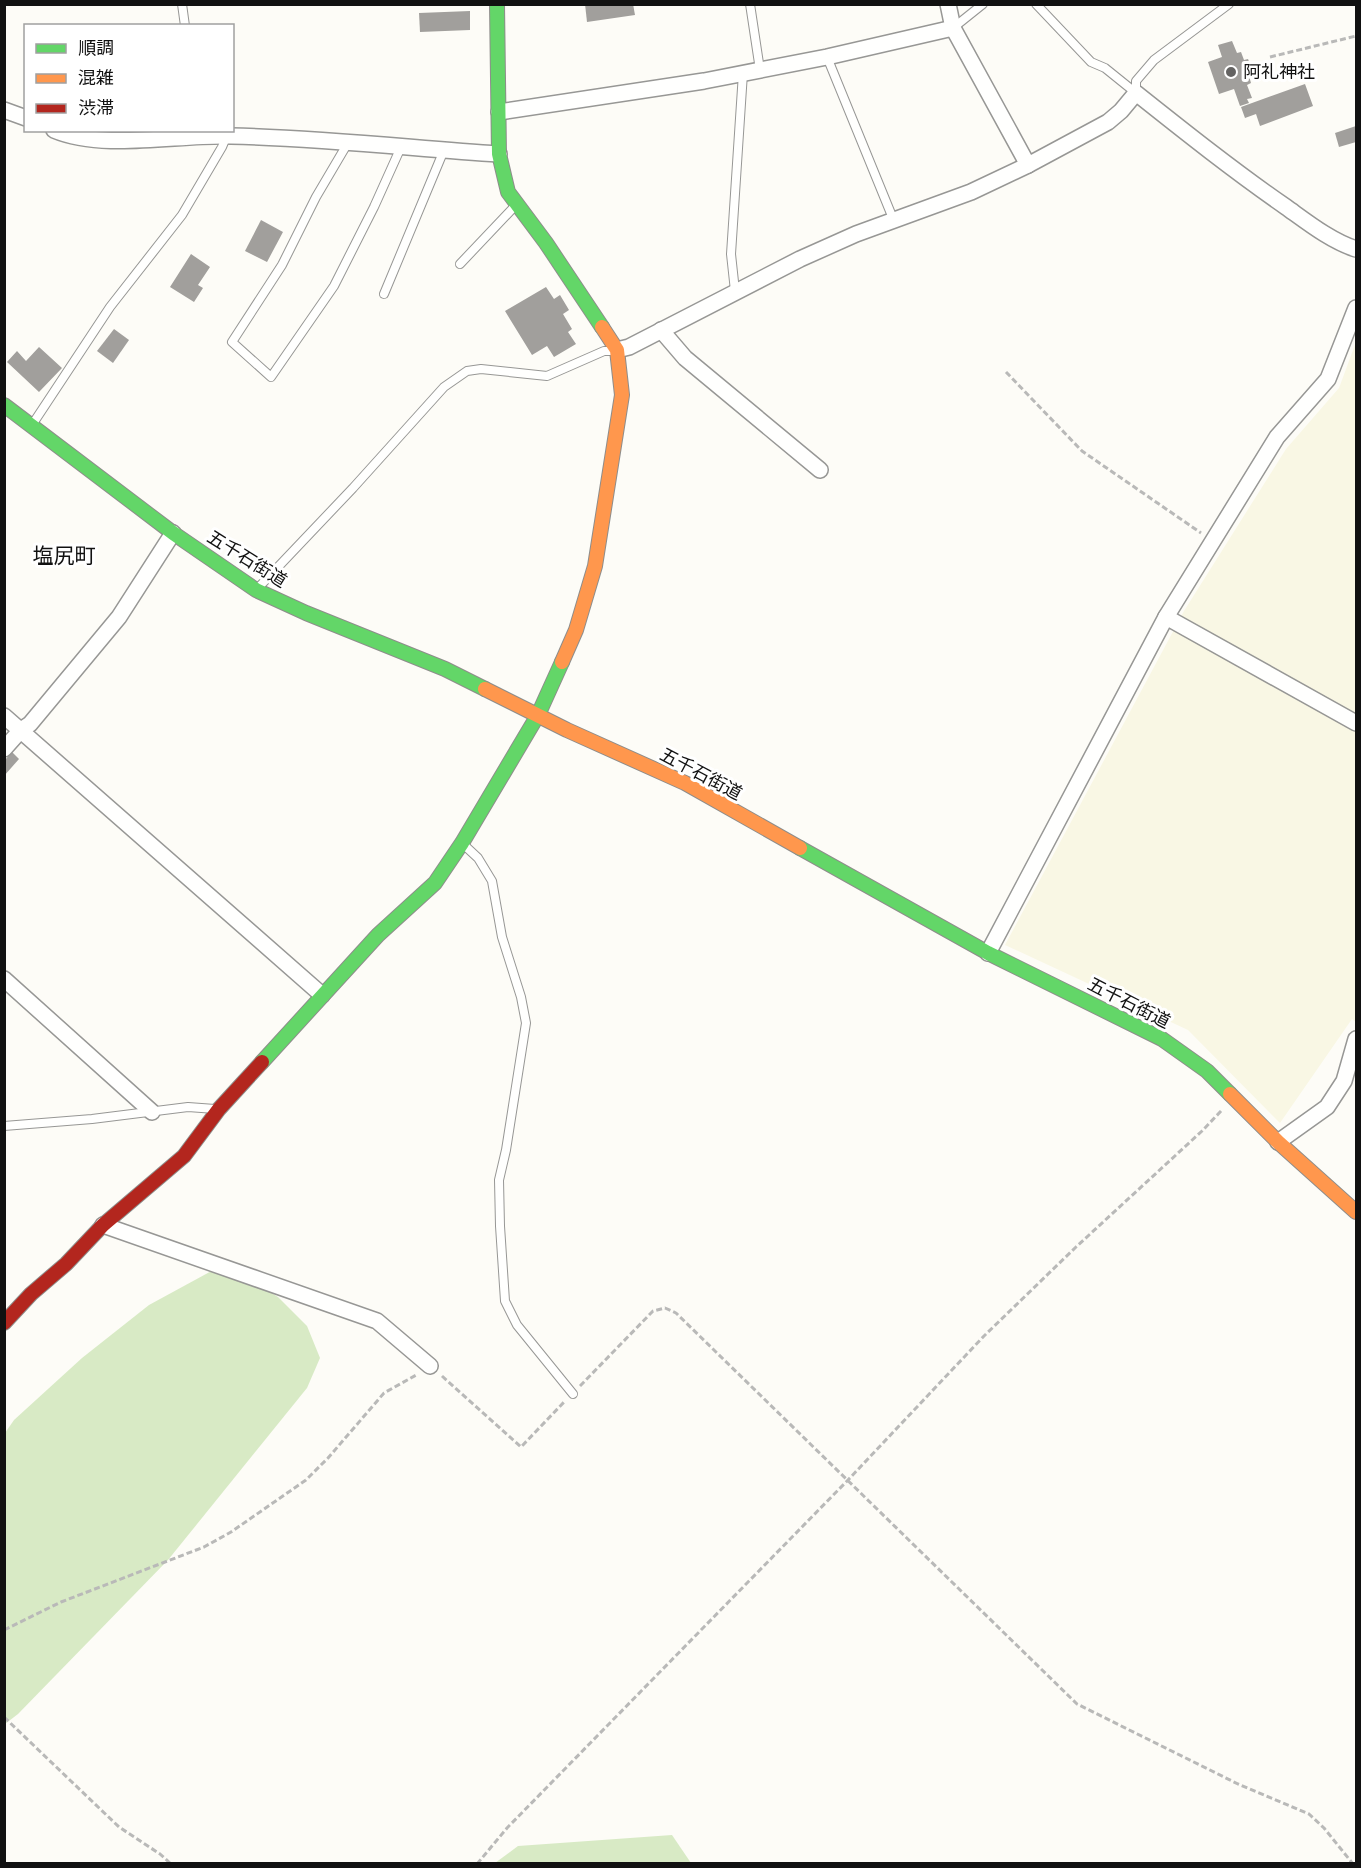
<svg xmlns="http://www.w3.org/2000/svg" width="1361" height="1868" font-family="'PT Serif','Noto Sans JP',serif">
	<rect width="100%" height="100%" fill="#fdfcf7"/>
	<polygon fill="#f9f7e4" points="1356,342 1356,1022 1352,1019 1280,1123 1188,1030 1005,945 1184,611 1286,449 1339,388"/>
	<g fill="#d8eac5">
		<polygon points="217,1268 248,1278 278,1297 307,1326 320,1358 307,1388 168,1560 18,1714 5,1724 5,1433 14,1420 82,1358 149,1305"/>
		<polygon points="672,1835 691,1863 495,1863 518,1846"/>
	</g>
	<g fill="#a19f9c">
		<polygon points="585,4 633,4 635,15 587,22"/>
		<polygon points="470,11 470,30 420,32 419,13"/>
		<polygon points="1232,41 1237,53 1241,52 1244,60 1248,59 1254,75 1249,76 1251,83 1247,85 1252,98 1247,99 1249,103 1240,106 1234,89 1219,94 1208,62 1222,57 1218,45"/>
		<polygon points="1305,84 1313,106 1260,126 1256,114 1245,118 1241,107"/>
		<polygon points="1356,126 1356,142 1339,147 1335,133"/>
		<polygon points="261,220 283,232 267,262 245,251"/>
		<polygon points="191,254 210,267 198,285 203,288 194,302 170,287"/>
		<polygon points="546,287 554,299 560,295 569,310 563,314 572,329 568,332 576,344 554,357 547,346 532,355 505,311"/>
		<polygon points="114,329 129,340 113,363 97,351"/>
		<polygon points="39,347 62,368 39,392 7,362 17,351 26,361"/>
		<polygon points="12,752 19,759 4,776 4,761"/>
	</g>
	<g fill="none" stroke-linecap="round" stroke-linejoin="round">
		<defs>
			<g id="lane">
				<polyline points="182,4 185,26"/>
				<polyline points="750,4 760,70"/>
				<polyline points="1036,4 1091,62 1105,68 1136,93"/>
				<polyline points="953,28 983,4"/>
				<polyline points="827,57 894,221"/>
				<polyline points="1136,93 1136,81 1154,60 1229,4"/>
				<polyline points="349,141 316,197 282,265 232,342 271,377 334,286 374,207 401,147"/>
				<polyline points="460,264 515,206"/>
				<polyline points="735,291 731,254 743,73"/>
				<polyline points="384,294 444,150"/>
				<polyline points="32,425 110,307 182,215 222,147 227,135"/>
				<polyline points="258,588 353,488 444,387 467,371 481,369 547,376 604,351 615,351"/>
				<polyline points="463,844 478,858 492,881 502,937 521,997 526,1023 506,1150 499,1180 500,1226 505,1301 517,1325 573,1394"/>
				<polyline points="4,1126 92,1119 188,1107 215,1109"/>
			</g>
			<g id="street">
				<polyline points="948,4 953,28 1028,165"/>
				<polyline points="4,110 26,118"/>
				<polyline points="499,112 704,81 827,57 953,28"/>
				<path d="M54 130C104 151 178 134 231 136 321 138 410 148 499 154"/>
				<polyline points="661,330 685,358 820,470"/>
				<path d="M617 350 629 347 800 259 856 234 971 192 1028 165 1108 122 1121 111 1136 93C1185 132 1234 171 1286 207 1307 222 1331 241 1356 249"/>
				<polyline points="1166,617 1356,723"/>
				<polyline points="4,716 322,995"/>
				<polyline points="4,749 21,730 30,724 119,617 173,533"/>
				<polyline points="988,953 1166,617 1277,437 1328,379 1356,308"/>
				<polyline points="4,979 152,1112"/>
				<polyline points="1278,1142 1327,1107 1344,1081 1356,1039"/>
				<polyline points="103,1225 377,1321 430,1366"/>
			</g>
			<g id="fast">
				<polyline points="497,4 499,154 508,192 546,243 602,327"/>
				<polyline points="4,405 173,533 256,590 306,613 445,669 485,689"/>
				<polyline points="800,848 988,953 1162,1039 1207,1071 1230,1094"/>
				<polyline points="262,1062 378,935 435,883 462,843 538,715 562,662"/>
			</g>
			<g id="slow">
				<polyline points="562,662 576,630 595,566 622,395 617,350 602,327"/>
				<polyline points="485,689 567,730 685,783 800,848"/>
				<polyline points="1230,1094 1278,1142 1356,1212"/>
			</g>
			<polyline id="jam" points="4,1323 31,1294 66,1264 103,1225 184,1156 219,1109 262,1062"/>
		</defs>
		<use href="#lane" stroke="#979795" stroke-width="10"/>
		<use href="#street" stroke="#979795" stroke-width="18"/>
		<use href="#fast" stroke="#8e8d8b" stroke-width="16"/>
		<use href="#slow" stroke="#8e8d8b" stroke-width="16"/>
		<use href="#jam" stroke="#8e8d8b" stroke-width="16"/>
		<g stroke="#b9b9b8" stroke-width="3" stroke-dasharray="6 3" stroke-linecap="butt">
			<polyline points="1270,57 1356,36"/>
			<polyline points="1006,372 1082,451 1201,533"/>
			<polyline points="442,1376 521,1447 565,1401"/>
			<polyline points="580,1386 653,1311 665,1308 676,1313 1077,1704 1238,1784 1309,1814 1324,1828 1353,1864"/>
			<polyline points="4,1630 61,1602 204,1547 231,1532 306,1480 328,1458 384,1393 418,1374"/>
			<polyline points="4,1717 119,1827 160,1854 171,1864"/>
			<polyline points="477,1864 507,1828 848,1480 984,1336 1076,1247 1202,1131 1222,1110"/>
		</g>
		<use href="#lane" stroke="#fffffe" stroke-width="8"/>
		<use href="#street" stroke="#fffffe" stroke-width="15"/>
		<use href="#fast" stroke="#63d668" stroke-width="14"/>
		<use href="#slow" stroke="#ff974d" stroke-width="14"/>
		<use href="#jam" stroke="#b3261e" stroke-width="14"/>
	</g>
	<circle fill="#646362" stroke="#fff" stroke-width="2" cx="1231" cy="72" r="6"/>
	<g text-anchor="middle" stroke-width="6" stroke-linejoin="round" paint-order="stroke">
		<g font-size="18" fill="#111" stroke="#fff" text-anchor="start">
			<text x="1243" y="78">阿礼神社</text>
		</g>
		<g font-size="18" fill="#111" stroke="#fff">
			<text transform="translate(247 559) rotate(32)" y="6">五千石街道</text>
			<text transform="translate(701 774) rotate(28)" y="6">五千石街道</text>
			<text transform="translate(1129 1003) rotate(27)" y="6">五千石街道</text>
		</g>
		<g font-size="21" fill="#111" stroke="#fff">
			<text x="64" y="563">塩尻町</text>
		</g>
	</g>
	<rect width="1361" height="1868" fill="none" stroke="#111111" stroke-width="12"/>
	<rect x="24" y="24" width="210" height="108" fill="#ffffff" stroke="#a0a0a0" stroke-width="1.5"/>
	<rect x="36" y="44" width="30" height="9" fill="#63d668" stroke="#a0a0a0" stroke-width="1.5"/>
	<text x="78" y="54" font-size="18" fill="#111111">順調</text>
	<rect x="36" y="74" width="30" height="9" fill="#ff974d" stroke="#a0a0a0" stroke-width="1.5"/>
	<text x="78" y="84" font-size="18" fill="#111111">混雑</text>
	<rect x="36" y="104" width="30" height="9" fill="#b3261e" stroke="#a0a0a0" stroke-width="1.5"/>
	<text x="78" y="114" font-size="18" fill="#111111">渋滞</text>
</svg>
